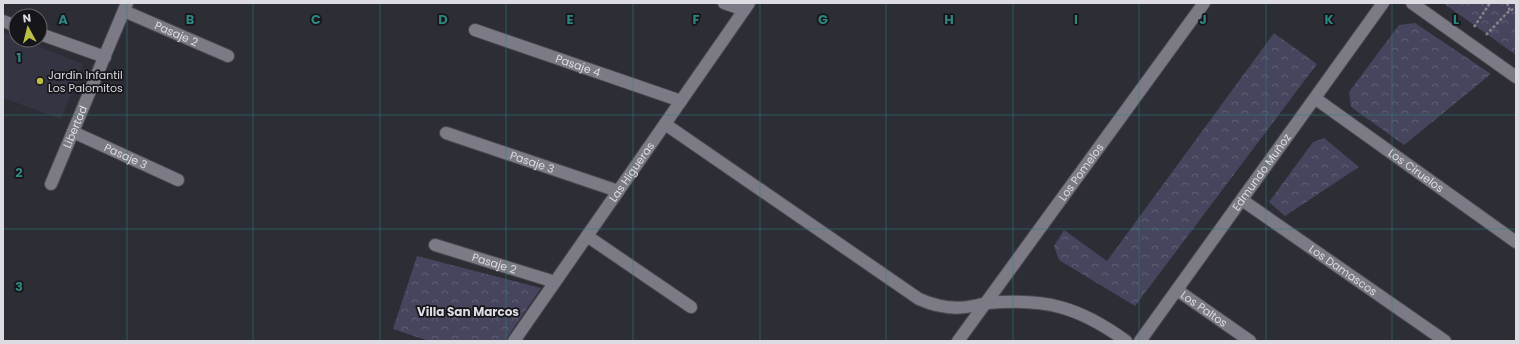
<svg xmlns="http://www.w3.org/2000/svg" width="1519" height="344" font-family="Poppins,sans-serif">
	<defs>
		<pattern id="park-crowns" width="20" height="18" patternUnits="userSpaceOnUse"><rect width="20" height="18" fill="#47445d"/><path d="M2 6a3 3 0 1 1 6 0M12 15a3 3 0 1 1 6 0" fill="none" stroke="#615e74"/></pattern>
	</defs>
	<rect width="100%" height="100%" fill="#2d2d35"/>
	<polygon fill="#353443" points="3,32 16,37 16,40 23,40 83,64 61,119 3,98"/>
	<g fill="url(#park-crowns)">
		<polygon points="1443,3 1516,3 1516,55"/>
		<polygon points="1415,23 1491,74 1404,145 1351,107 1349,92 1399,25"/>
		<polygon points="1274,33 1317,64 1135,306 1059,260 1054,246 1064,230 1107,261"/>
		<polygon points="1324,138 1359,167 1285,216 1269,202 1313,142"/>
		<polygon points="417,256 541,288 505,341 429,341 393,329"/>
	</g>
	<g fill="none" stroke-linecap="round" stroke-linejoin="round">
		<defs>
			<g id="minor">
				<polyline points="724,3 744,10"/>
				<polyline points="1412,3 1516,77"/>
				<path id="s1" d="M124 11 228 56"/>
				<polyline points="3,21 16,26"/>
				<path id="s2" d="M475 30 681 101"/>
				<polyline points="40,34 105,57"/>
				<path id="s3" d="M1316 99 1516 242"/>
				<path d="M665 124 919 299C937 307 954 310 973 306 978 306 983 303 988 303 1046 298 1079 307 1126 341"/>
				<path id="s4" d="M73 132 178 180"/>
				<path id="s5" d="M446 133 618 191"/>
				<path id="s6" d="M51 184 127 3"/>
				<path id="s7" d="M1242 200 1445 341"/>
				<polyline points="587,236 691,307"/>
				<path id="s8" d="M435 245 555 282"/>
				<path id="s9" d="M1177 290 1250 341"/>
				<path id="s10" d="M514 341 749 3"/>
				<path id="s11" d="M958 341 1204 3"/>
				<path id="s12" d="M1140 341 1383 3"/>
			</g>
		</defs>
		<use href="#minor" stroke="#4a4950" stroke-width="14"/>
		<g stroke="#84848b" stroke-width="2.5" stroke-dasharray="3 2" stroke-linecap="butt">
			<polyline points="1507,3 1510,11"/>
			<polyline points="1474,27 1490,3"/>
			<polyline points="1486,35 1507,13 1516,7"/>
		</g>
		<use href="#minor" stroke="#7c7b85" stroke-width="12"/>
	</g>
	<path fill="none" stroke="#2e857f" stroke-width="1" stroke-opacity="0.55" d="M127 3V341M253 3V341M380 3V341M506 3V341M633 3V341M760 3V341M886 3V341M1013 3V341M1139 3V341M1266 3V341M1392 3V341M3 115H1516M3 229H1516"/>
	<circle fill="#bdbf43" stroke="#161519" stroke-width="1.5" cx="40" cy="81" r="4"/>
	<g text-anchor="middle" stroke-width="3.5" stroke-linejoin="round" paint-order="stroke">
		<g font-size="11" fill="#dddce2" stroke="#161519">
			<text dy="4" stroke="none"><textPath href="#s1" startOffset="57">Pasaje 2</textPath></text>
			<text dy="4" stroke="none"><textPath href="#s2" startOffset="109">Pasaje 4</textPath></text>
			<text dy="4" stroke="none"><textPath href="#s6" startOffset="62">Libertad</textPath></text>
			<text dy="4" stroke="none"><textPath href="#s4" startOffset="58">Pasaje 3</textPath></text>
			<text dy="4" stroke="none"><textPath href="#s5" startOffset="91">Pasaje 3</textPath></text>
			<text dy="4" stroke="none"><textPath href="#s3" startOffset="123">Los Ciruelos</textPath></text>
			<text dy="4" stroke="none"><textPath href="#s10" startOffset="206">Las Higueras</textPath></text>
			<text dy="4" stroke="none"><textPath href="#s11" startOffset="209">Los Pomelos</textPath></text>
			<text dy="4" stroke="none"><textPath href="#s12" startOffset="208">Edmundo Muñoz</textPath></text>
			<text dy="4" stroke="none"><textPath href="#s8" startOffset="62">Pasaje 2</textPath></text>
			<text dy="4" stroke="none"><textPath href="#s7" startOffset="123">Los Damascos</textPath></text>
			<text dy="4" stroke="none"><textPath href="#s9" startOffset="33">Los Paltos</textPath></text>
		</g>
		<g font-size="11" fill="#dddce2" stroke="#161519" text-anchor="start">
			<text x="48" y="79">Jardín Infantil<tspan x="48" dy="13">Los Palomitos</tspan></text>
		</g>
		<g font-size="12" font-weight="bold" fill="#dddce2" stroke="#161519">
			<text x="468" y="316">Villa San Marcos</text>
		</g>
	</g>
	<g font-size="13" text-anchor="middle" font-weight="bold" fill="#2e857f" stroke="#161519" stroke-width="3.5" stroke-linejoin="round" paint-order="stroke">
		<text x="63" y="24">A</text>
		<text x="190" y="24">B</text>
		<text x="316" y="24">C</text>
		<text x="443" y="24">D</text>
		<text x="570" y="24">E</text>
		<text x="696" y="24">F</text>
		<text x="823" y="24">G</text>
		<text x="949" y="24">H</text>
		<text x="1076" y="24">I</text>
		<text x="1203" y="24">J</text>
		<text x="1329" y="24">K</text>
		<text x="1456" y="24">L</text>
		<text x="19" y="62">1</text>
		<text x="19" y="177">2</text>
		<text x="19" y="291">3</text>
	</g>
	<rect width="1519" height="344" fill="none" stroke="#dddce2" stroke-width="8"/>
	<g transform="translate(28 28) rotate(353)"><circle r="19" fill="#161519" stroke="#666569"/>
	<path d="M0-3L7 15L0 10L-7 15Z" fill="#bdbf43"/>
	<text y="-6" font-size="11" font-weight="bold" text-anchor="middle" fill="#dddce2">N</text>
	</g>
</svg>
